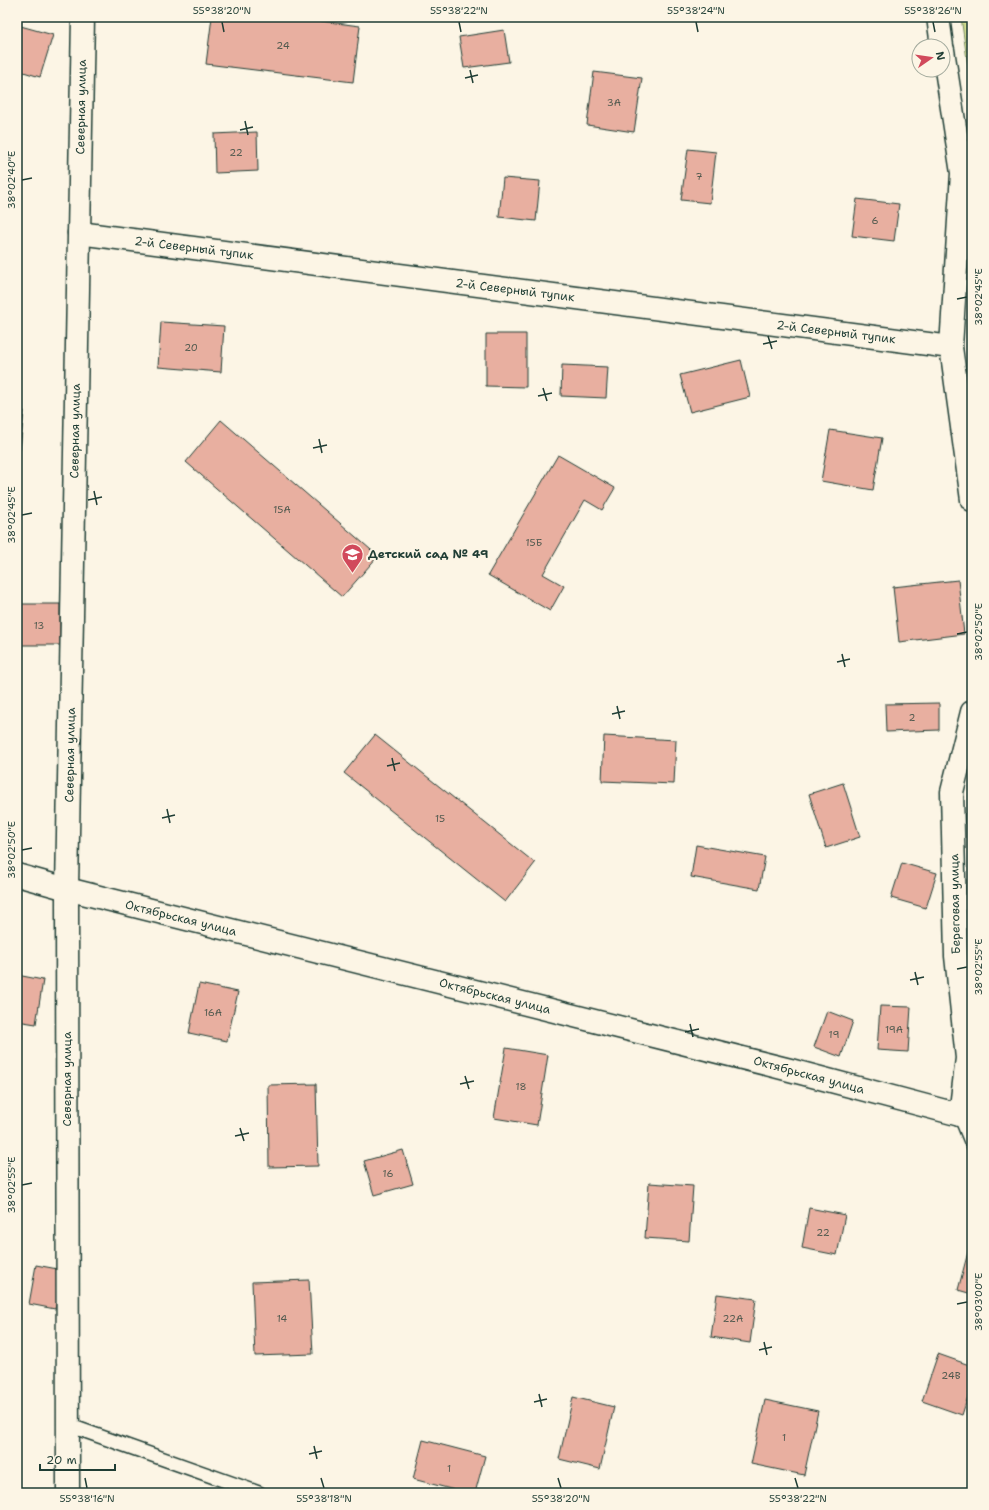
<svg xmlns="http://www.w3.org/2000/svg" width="989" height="1510" font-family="'Shantell Sans',sans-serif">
	<rect width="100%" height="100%" fill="#fcf5e5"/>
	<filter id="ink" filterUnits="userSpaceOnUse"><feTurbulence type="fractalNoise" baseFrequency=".025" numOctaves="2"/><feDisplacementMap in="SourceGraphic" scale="8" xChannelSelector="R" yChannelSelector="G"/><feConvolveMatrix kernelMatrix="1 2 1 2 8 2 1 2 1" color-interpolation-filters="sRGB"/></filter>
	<g filter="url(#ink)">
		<polygon fill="#cdd98c" stroke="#768b60" points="961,17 972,17 972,95"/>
		<g fill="#e8afa0" stroke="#1f3d34">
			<polygon points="212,17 289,17 360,26 353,82 206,64"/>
			<polygon points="17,25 53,35 40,77 17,70"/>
			<polygon points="504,30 509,62 464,68 459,37"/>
			<polygon points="594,72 642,78 634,132 587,125"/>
			<polygon points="257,132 258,171 215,173 214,134"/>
			<polygon points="688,149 716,152 710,203 681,200"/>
			<polygon points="503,178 540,181 536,221 499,217"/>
			<polygon points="857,199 899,204 894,241 852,236"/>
			<polygon points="161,322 224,326 221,372 158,367"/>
			<polygon points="486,334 526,334 526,387 486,386"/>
			<polygon points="741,360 750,397 690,412 680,375"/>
			<polygon points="562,365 608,367 606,398 561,396"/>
			<polygon points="17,410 24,411 20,450 17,449"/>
			<polygon points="221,420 378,556 342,597 186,462"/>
			<polygon points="830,430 882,438 873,490 821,481"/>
			<polygon points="558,455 615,488 602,510 585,500 543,574 564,586 550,611 488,575"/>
			<polygon points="958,580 964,634 899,642 893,587"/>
			<rect x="17" y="604" width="43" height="41"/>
			<polygon points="939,703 939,730 886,732 885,704"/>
			<polygon points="375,735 535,863 505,902 344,773"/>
			<polygon points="604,736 676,740 674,784 602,781"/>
			<polygon points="843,783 860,837 826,848 809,794"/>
			<polygon points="696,845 765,857 759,889 691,877"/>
			<polygon points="902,863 937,873 926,908 891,898"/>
			<polygon points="17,975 43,980 36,1024 17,1021"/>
			<polygon points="199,984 238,992 227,1041 189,1033"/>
			<polygon points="880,1006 911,1007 908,1052 877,1050"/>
			<polygon points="827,1011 853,1021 841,1057 814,1047"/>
			<polygon points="506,1048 548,1055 537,1125 494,1118"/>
			<polygon points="316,1084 318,1166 269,1167 268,1085"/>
			<polygon points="403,1150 413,1184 374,1195 364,1161"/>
			<polygon points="649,1183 693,1186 689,1241 645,1238"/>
			<polygon points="809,1208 845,1215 837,1255 802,1248"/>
			<polygon points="968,1252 972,1253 972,1294 958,1290"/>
			<polygon points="36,1265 63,1270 55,1309 29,1304"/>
			<polygon points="309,1280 313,1354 255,1356 252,1282"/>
			<polygon points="717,1294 756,1299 750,1343 711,1337"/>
			<polygon points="938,1354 972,1366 972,1384 962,1415 922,1401"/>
			<polygon points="573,1397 614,1407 600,1469 559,1459"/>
			<polygon points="765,1400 818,1411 804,1475 751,1464"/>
			<polygon points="423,1440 485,1456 475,1493 466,1493 413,1479"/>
		</g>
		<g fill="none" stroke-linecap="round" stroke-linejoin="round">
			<defs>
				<g id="lane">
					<polyline points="960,1115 972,1144"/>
					<polyline points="68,1425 259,1493"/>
				</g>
				<g id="street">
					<polyline points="938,17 942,46"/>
					<polyline points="943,50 962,173 951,347 972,500"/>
					<polyline points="79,233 951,347"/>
					<polyline points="17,875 67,889 790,1070 960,1115 972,1120"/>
					<polyline points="960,1115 967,1058 956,956 952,792 972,712"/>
					<polyline points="68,1493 67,889 83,17"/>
				</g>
			</defs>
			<use href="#lane" stroke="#1f3d34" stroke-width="16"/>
			<use href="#street" stroke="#1f3d34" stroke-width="25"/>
			<use href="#lane" stroke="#fcf5e5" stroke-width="13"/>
			<use href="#street" stroke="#fcf5e5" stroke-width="22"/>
		</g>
	</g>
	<path fill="none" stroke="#1f3d34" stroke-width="1.5" d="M222 22 224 32M459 22 461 32M696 22 698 32M933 22 935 32M470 70 473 83M465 78 478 75M245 121 248 135M240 130 253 127M22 180 32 178M957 299 967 297M768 336 772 349M763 344 777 341M543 388 547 401M538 396 552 393M319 439 322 453M313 448 327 445M94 491 97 505M88 500 102 497M22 515 32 513M957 634 967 632M842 654 845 667M837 662 850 659M617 706 620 719M612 714 625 711M392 758 395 771M387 766 400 763M167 809 170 823M162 818 175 815M22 850 32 848M957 969 967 967M915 972 918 985M910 980 924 977M690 1024 693 1037M685 1032 699 1029M465 1076 469 1089M460 1084 474 1081M240 1128 244 1141M235 1136 249 1133M22 1185 32 1183M957 1304 967 1302M764 1342 767 1355M759 1350 772 1347M539 1394 542 1407M534 1402 547 1399M314 1446 317 1459M309 1454 322 1451M85 1478 87 1488M321 1478 324 1488M558 1478 561 1488M795 1478 798 1488"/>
	<defs>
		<symbol id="school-pin" viewBox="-11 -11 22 30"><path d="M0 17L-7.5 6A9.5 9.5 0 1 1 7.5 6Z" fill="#d1495b" stroke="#fcf5e5"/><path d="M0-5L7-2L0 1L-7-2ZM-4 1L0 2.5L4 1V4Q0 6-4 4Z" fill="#fff"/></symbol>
	</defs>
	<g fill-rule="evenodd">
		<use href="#school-pin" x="340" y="542" width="25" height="34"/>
	</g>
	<g text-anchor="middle" stroke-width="4" stroke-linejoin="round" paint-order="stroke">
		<g font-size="10" fill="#515a4f">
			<text x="283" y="49">24</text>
			<text x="614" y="106">3А</text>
			<text x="236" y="156">22</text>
			<text x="699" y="180">7</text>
			<text x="875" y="224">6</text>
			<text x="191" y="351">20</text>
			<text x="282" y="513">15А</text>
			<text x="534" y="546">15Б</text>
			<text x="39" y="629">13</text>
			<text x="912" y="721">2</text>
			<text x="440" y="822">15</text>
			<text x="213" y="1016">16А</text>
			<text x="894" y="1033">19А</text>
			<text x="834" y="1038">19</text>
			<text x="521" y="1090">18</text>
			<text x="388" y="1177">16</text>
			<text x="823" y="1236">22</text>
			<text x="282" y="1322">14</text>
			<text x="733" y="1322">22А</text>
			<text x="951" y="1379">24В</text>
			<text x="784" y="1441">1</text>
			<text x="449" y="1472">1</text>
		</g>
		<g font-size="12" fill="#1f3d34" stroke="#fcf5e5">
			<text transform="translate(81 107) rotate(-89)" y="4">Северная улица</text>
			<text transform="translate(194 248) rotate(7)" y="4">2-й Северный тупик</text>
			<text transform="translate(515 290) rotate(7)" y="4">2-й Северный тупик</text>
			<text transform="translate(836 332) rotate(7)" y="4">2-й Северный тупик</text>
			<text transform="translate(75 431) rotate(-89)" y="4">Северная улица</text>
			<text transform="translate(70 755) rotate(-89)" y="4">Северная улица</text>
			<text transform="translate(955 904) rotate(-91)" y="4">Береговая улица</text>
			<text transform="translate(181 918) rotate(14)" y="4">Октябрьская улица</text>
			<text transform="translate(495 996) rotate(14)" y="4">Октябрьская улица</text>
			<text transform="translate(809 1075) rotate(15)" y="4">Октябрьская улица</text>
			<text transform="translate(67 1079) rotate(-90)" y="4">Северная улица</text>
		</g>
		<g font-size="12" font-weight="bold" fill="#1f3d34" stroke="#fcf5e5" text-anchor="start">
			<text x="368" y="558">Детский сад № 49</text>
		</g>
	</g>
	<rect width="989" height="1510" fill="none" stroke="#fcf5e5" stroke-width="44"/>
	<g transform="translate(931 58) rotate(77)"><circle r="19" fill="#fcf5e5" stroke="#a4ab9e"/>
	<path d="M0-3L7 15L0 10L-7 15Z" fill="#d1495b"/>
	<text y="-6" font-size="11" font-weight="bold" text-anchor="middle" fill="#1f3d34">N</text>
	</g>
	<path d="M40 1464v6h75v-6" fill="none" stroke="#1f3d34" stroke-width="2"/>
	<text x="46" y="1464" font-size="12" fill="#1f3d34" stroke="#fcf5e5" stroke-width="3" paint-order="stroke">20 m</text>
	<rect x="22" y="22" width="945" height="1466" fill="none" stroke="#1f3d34" stroke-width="1.5"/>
	<g font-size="10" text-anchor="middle" fill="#1f3d34">
		<text x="222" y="14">55°38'20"N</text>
		<text x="459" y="14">55°38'22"N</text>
		<text x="696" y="14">55°38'24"N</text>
		<text x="933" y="14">55°38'26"N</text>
		<text transform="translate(11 180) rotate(-90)" y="4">38°02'40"E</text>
		<text transform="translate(978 297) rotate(-90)" y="4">38°02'45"E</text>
		<text transform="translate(11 515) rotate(-90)" y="4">38°02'45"E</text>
		<text transform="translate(978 632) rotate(-90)" y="4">38°02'50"E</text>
		<text transform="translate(11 850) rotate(-90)" y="4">38°02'50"E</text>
		<text transform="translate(978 967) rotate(-90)" y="4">38°02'55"E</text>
		<text transform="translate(11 1185) rotate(-90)" y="4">38°02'55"E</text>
		<text transform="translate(978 1302) rotate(-90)" y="4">38°03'00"E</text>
		<text x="87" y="1502">55°38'16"N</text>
		<text x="324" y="1502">55°38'18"N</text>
		<text x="561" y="1502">55°38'20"N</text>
		<text x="798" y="1502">55°38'22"N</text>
	</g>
</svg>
